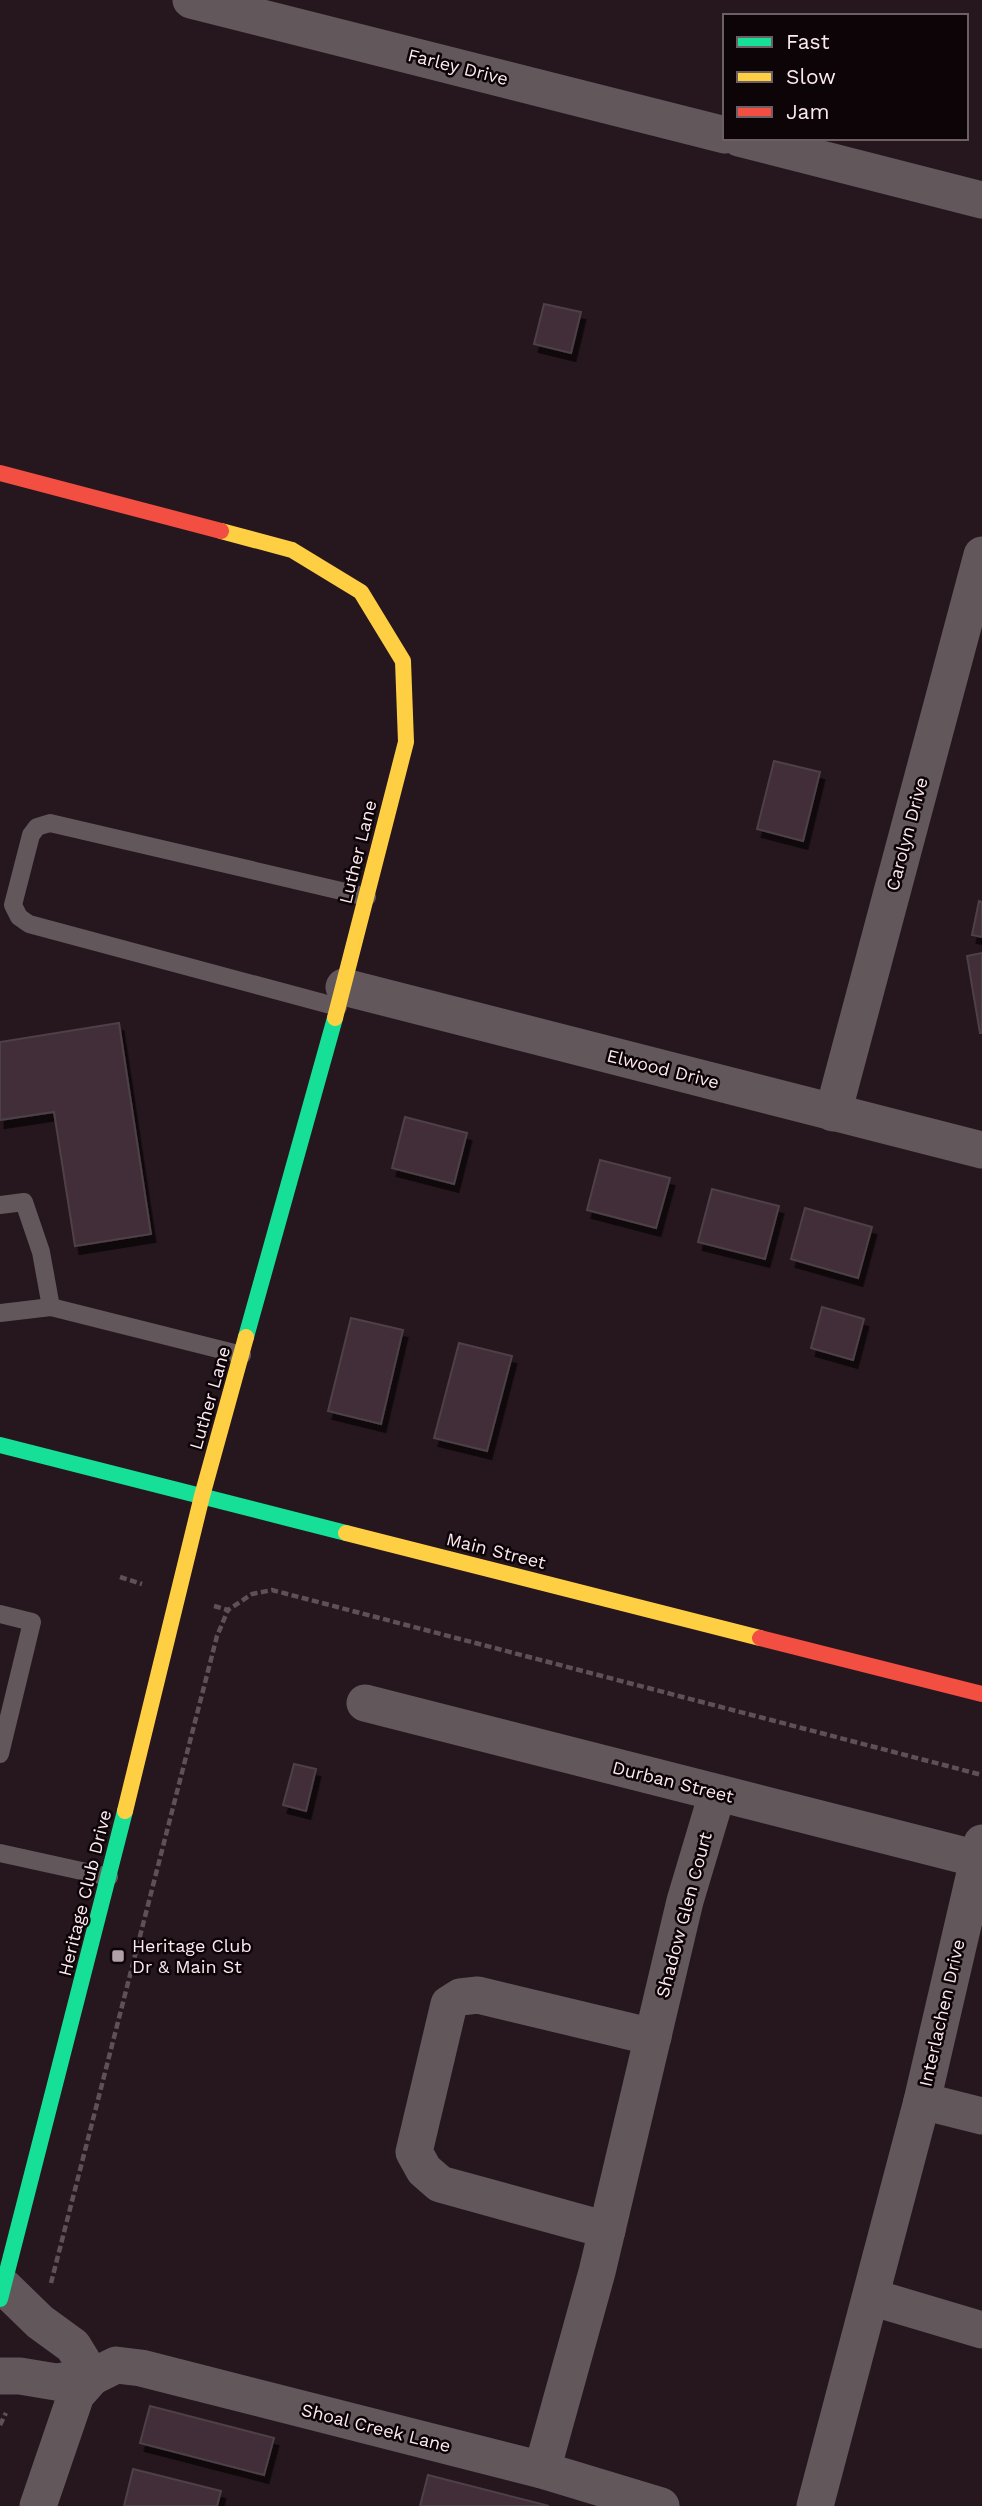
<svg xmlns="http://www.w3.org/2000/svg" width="982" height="2506" font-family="'Work Sans',sans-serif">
	<defs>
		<filter id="shadow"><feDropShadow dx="4.5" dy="8" stdDeviation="0" flood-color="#0009"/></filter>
	</defs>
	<rect width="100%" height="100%" fill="#26171e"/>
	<g fill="#432d38" stroke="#4d4046" stroke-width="2" filter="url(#shadow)">
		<polygon points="544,304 581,312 571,353 534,344"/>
		<polygon points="774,761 820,772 803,841 757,829"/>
		<polygon points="979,901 982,902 982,937 972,935"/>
		<polygon points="982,953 982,1033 980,1033 967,956"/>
		<polygon points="119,1023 151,1234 75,1246 54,1112 0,1120 0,1042"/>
		<polygon points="405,1117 467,1133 454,1184 392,1168"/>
		<polygon points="600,1160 670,1178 656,1228 587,1210"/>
		<polygon points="712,1189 779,1206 765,1259 698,1242"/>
		<polygon points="805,1208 872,1227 858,1278 791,1259"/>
		<polygon points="822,1307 864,1319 853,1360 811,1348"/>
		<polygon points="351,1318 403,1330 381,1424 328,1411"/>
		<polygon points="459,1343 512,1356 487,1451 434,1438"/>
		<polygon points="294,1764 316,1769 306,1811 283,1805"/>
		<polygon points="150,2406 274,2438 264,2475 140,2443"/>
		<polygon points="133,2469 221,2491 217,2506 124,2506"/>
		<polygon points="428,2475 549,2506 420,2506"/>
	</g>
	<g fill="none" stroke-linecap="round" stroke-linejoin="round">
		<g stroke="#5d5156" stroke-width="4.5" stroke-dasharray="7 3.5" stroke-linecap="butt">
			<polyline points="120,1577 142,1584"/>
			<polyline points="214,1606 228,1610 252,1594 272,1590 982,1775"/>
			<polyline points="51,2283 217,1636 228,1610"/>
			<polyline points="0,2425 6,2413"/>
		</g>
		<g stroke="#62575b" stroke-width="18">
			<polyline points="338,1007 29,924 19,917 13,905 31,835 37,827 50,823 367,897"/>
			<polyline points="0,1205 24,1202 41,1252 51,1307 242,1355"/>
			<polyline points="0,1313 51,1307"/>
			<polyline points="0,1614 32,1622 0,1754"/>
			<polyline points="0,1853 109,1877"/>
		</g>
		<g stroke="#62575b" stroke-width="37">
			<polyline points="191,0 725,135"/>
			<polyline points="739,138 982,200"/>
			<polyline points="344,987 982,1150"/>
			<polyline points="833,1113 982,555"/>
			<polyline points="365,1703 982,1860"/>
			<polyline points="922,2101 982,2116"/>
			<polyline points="607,2230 440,2184 424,2170 414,2152 449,2004 460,1997 478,1995 653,2037"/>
			<polyline points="4,2287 40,2322 73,2346 92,2377"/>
			<polyline points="871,2297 982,2330"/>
			<polyline points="0,2376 20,2376 56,2382 92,2377 116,2365 141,2368 542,2470 661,2506"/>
			<polyline points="542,2470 597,2272 685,1901 717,1794"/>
			<polyline points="38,2506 76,2395 92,2377"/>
			<polyline points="815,2506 922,2101 982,1843"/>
		</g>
		<g stroke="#16e098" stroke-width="16">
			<polyline points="246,1337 335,1018"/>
			<polyline points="0,1445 346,1533"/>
			<polyline points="0,2299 125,1811"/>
		</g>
		<g stroke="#ffcf43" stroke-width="16">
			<polyline points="221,531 292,550 361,592 403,661 406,742 335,1018"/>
			<polyline points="346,1533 760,1638"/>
			<polyline points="125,1811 202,1496 246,1337"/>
		</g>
		<g stroke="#f24e42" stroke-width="16">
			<polyline points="0,473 221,531"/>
			<polyline points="760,1638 982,1694"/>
		</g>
	</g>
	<rect fill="#b2a0a7" stroke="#0d0407" stroke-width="2.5" x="111" y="1949" width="14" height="14" rx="3.5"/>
	<g text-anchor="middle" stroke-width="5" stroke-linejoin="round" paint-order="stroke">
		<g font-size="18" fill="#fde9f1" stroke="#0d0407">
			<text transform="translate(458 67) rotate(14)" y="6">Farley Drive</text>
			<text transform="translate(907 834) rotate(-75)" y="6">Carolyn Drive</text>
			<text transform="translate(358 852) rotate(-76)" y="6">Luther Lane</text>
			<text transform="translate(663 1069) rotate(14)" y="6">Elwood Drive</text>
			<text transform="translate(210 1398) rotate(-74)" y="6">Luther Lane</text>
			<text transform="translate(496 1551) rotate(14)" y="6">Main Street</text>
			<text transform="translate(673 1782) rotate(14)" y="6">Durban Street</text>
			<text transform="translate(85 1893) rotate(-76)" y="6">Heritage Club Drive</text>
			<text transform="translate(684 1915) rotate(-75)" y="6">Shadow Glen Court</text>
			<text transform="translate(942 2013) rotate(-77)" y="6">Interlachen Drive</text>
			<text transform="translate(376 2428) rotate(14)" y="6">Shoal Creek Lane</text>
		</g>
		<g font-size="18" fill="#fde9f1" stroke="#0d0407" text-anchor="start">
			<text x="132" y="1952">Heritage Club<tspan x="132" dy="21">Dr &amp; Main St</tspan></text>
		</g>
	</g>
	<rect x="723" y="14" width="245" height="126" fill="#0d0407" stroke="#6d6065" stroke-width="2"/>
	<rect x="737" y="37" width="35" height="10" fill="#16e098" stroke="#6d6065" stroke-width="2"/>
	<text x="786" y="49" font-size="21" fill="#fde9f1">Fast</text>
	<rect x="737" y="72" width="35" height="10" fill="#ffcf43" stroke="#6d6065" stroke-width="2"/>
	<text x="786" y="84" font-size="21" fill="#fde9f1">Slow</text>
	<rect x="737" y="107" width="35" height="10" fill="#f24e42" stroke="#6d6065" stroke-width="2"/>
	<text x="786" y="119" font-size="21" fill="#fde9f1">Jam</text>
</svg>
